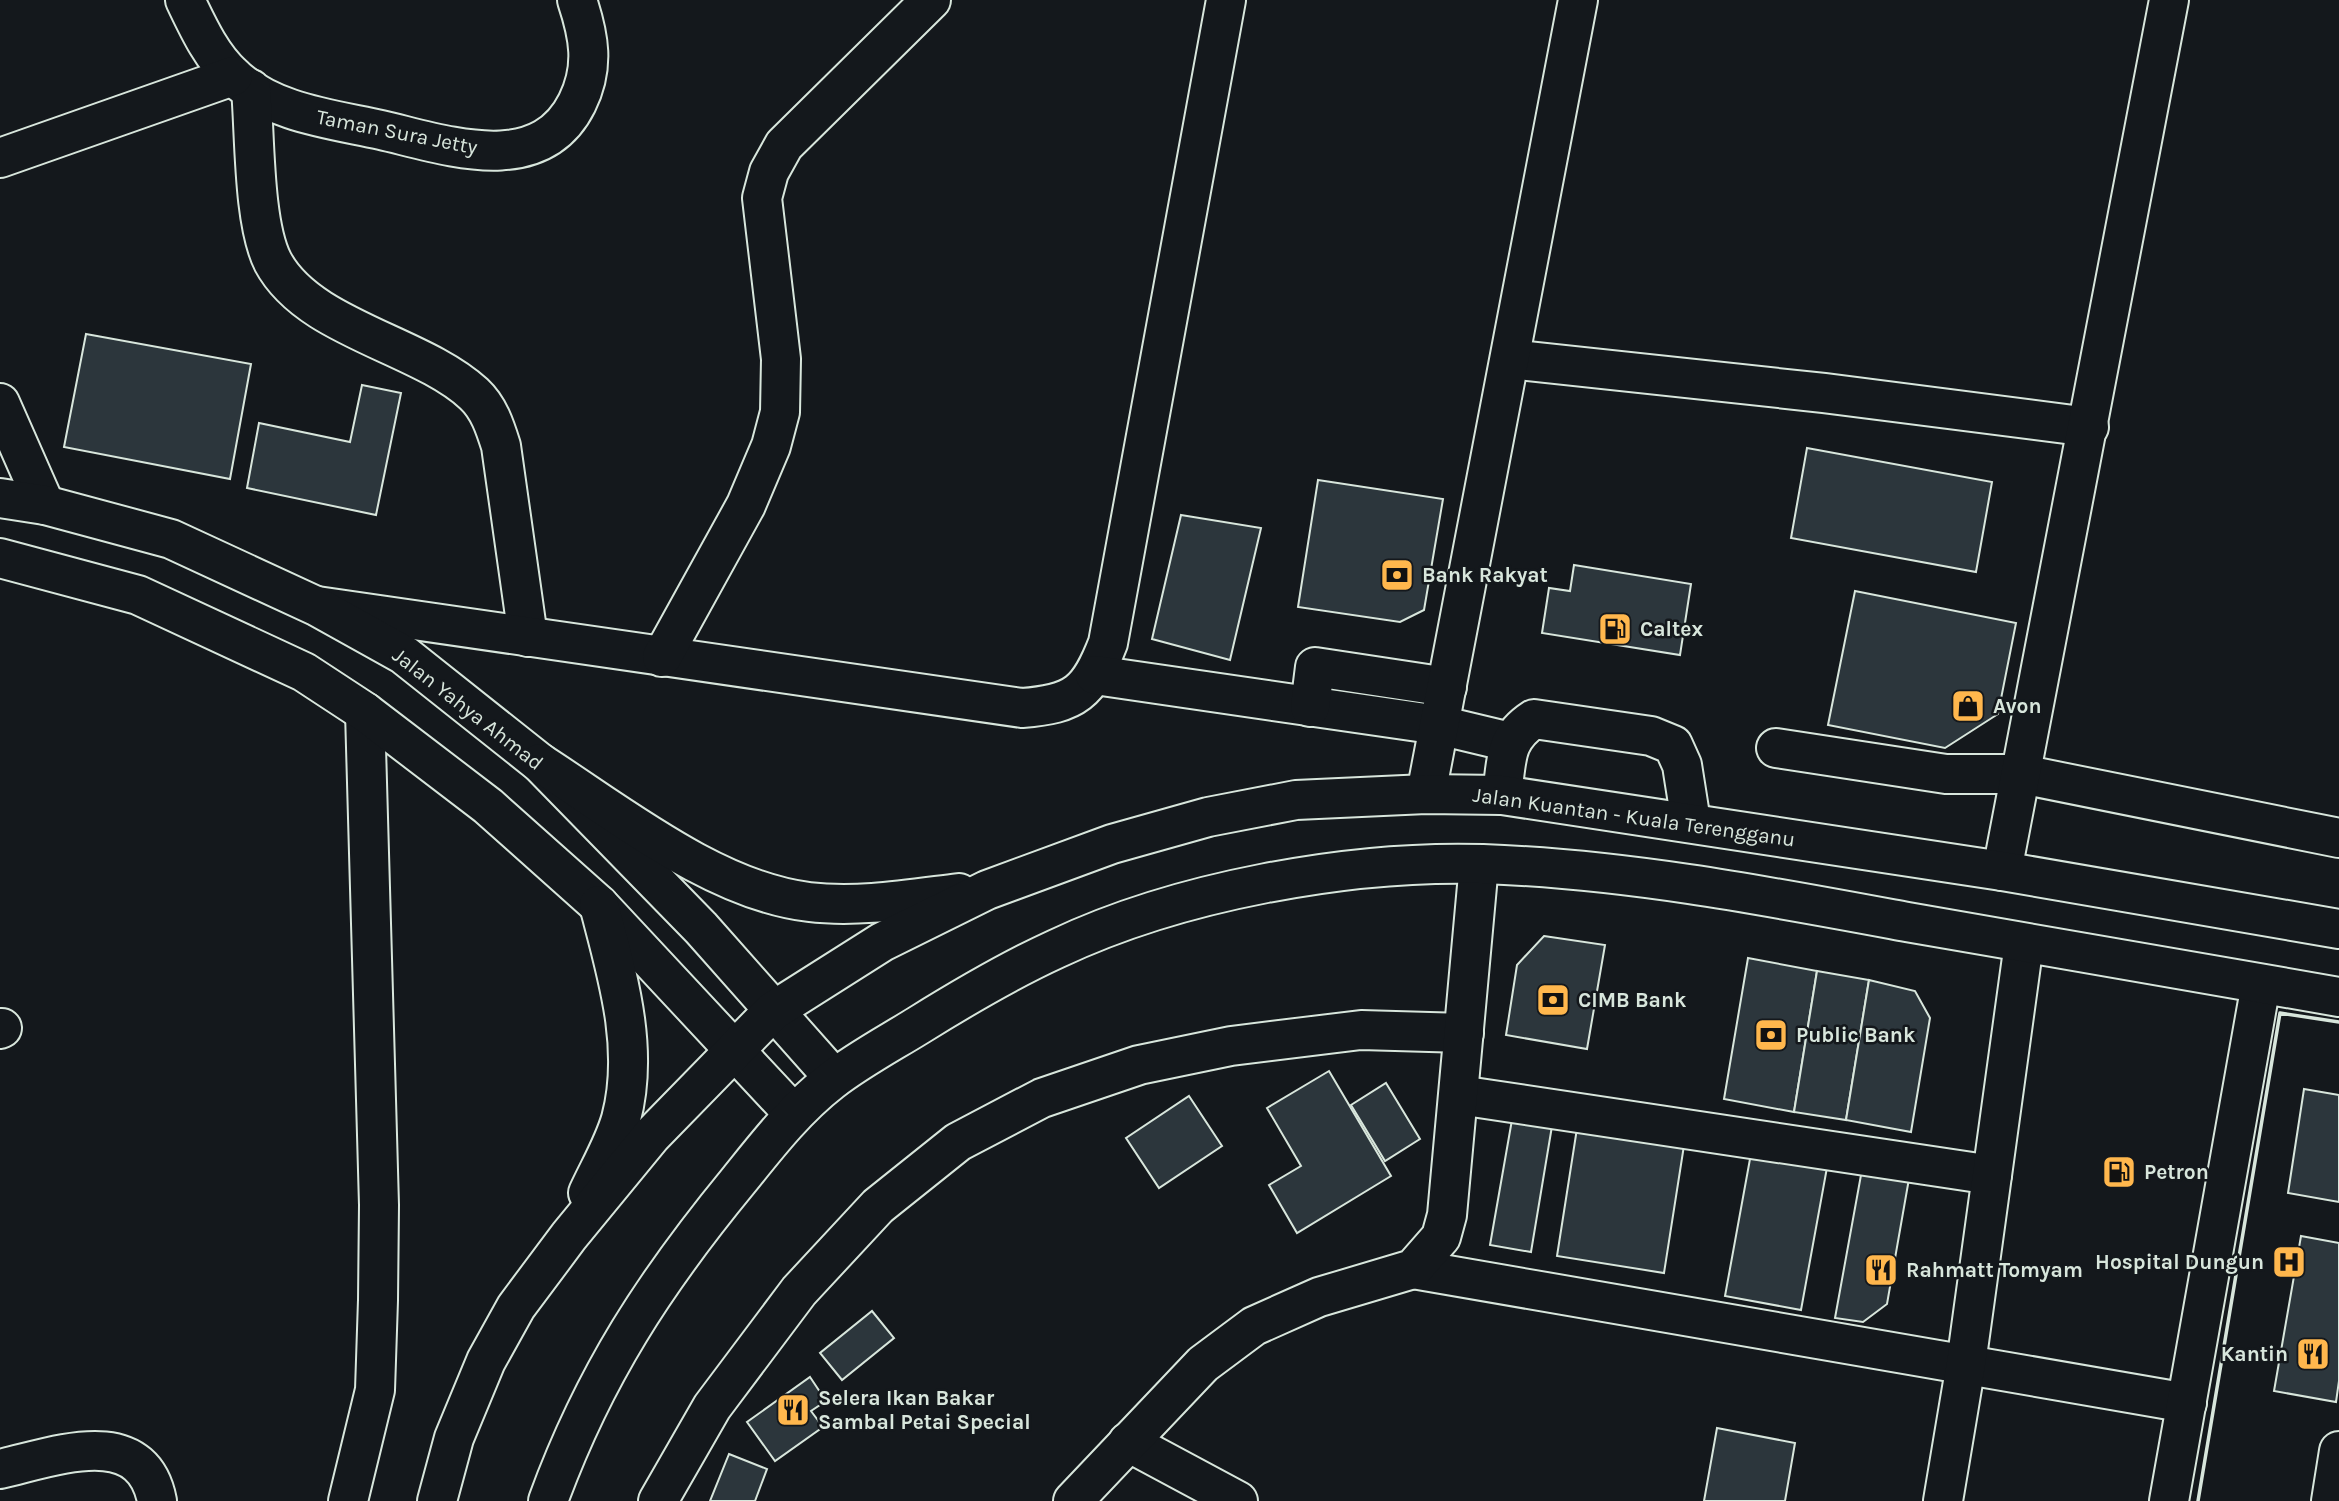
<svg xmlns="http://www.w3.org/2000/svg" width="2339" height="1501" font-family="Karla,sans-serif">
	<rect width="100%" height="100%" fill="#14181c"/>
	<g fill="#2c363c" stroke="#d8e6dc" stroke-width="2">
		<polygon points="86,334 251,364 230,479 64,447"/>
		<polygon points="362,385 401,393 376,515 247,488 259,423 350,442"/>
		<polygon points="1807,448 1992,482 1976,572 1791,538"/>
		<polygon points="1318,480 1443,499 1424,610 1400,622 1298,607"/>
		<polygon points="1181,515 1261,528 1230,660 1152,639"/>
		<polygon points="1574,565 1691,584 1680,655 1542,633 1549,588 1570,591"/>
		<polygon points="1855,591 2016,623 1998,714 1945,748 1828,725"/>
		<polygon points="1544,936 1605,945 1587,1049 1506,1035 1517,965"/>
		<polygon points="1748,958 1817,971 1794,1112 1724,1099"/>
		<polygon points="1817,971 1869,980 1846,1120 1794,1112"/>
		<polygon points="1869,980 1915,991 1930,1018 1911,1132 1846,1120"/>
		<polygon points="1329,1071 1391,1176 1297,1233 1269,1185 1301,1166 1267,1108"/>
		<polygon points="1386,1083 1420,1139 1385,1161 1351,1105"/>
		<polygon points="2304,1089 2339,1095 2339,1202 2288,1193"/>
		<polygon points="1189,1096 1222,1146 1159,1188 1126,1138"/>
		<polygon points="1513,1114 1553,1120 1531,1252 1490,1245"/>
		<polygon points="1578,1122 1685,1139 1664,1273 1557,1256"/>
		<polygon points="1752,1148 1828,1162 1801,1310 1725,1296"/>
		<polygon points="1863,1164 1910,1173 1887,1304 1863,1322 1835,1318"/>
		<polygon points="2301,1236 2339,1243 2339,1381 2336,1402 2274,1391"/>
		<polygon points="872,1311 894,1338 842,1380 820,1353"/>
		<polygon points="810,1377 826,1401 811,1411 823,1427 775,1461 747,1422"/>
		<polygon points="1717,1428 1795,1443 1785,1501 1704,1501"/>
		<polygon points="729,1454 767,1469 755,1501 710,1501"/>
	</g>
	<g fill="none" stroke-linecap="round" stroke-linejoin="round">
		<defs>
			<g id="minor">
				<path d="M185 0C198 27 211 56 233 76 272 113 331 119 381 130 446 145 539 179 577 103 595 67 589 36 577 0"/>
				<path d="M251 89C255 135 253 223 273 262 309 329 420 344 474 394 489 408 495 427 501 446L528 637"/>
				<polyline points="0,158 233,76"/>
				<polyline points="1510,359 1824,393 2089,427"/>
				<polyline points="0,403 45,505"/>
				<path d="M317 606 1022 708C1076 704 1089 692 1108 643L1226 0"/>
				<polyline points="662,657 746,505 771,446 780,412 781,359 762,198 769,172 784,145 931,0"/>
				<polyline points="1095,675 1439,725 1510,742"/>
				<polyline points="1310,707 1315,667 1447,687"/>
				<polyline points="1776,748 1946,774 2021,774 2339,838"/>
				<polyline points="1426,794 1578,0"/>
				<path d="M1502 795C1507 761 1503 739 1534 719L1651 736 1673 745 1682 765 1691 822"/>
				<polyline points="2002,871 2169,0"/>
				<polyline points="0,1029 2,1028"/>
				<polyline points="1459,1095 1992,1175"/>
				<polyline points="1413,1269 2187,1403"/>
				<polyline points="1128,1442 1238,1501"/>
				<path d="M0 1469C54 1457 142 1422 157 1501"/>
				<polyline points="348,1501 375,1390 378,1300 379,1205 365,712"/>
				<polyline points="658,1501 712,1407 799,1291 878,1206 958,1142 1042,1098 1139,1065 1231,1046 1361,1030 1464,1033"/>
				<polyline points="1073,1501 1203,1364 1254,1326 1319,1297 1413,1269 1441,1237 1447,1215 1479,864"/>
				<polyline points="1943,1501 1966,1364 2024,943"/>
				<polyline points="2169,1501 2261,984"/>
				<polyline points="2331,1501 2339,1451"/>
			</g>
			<g id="major">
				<polyline points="0,498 45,505 171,539 316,606 404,655 540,763 701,928 834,1078"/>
				<polyline points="0,558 138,595 304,672 365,712 488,806 599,905 793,1113"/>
			</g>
			<g id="highway">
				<path d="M540 763C618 813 715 891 809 902 858 908 910 899 959 893"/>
				<path d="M588 1193C599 1169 614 1144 621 1119 640 1048 617 974 599 905"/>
				<polyline points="437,1501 454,1438 486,1361 516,1307 569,1236 652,1135 773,1011 882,942 987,890 1112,844 1208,817 1296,800 1426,794 1502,795 2002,871 2339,929"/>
				<path d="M548 1501C594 1375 655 1282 739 1180 768 1144 795 1109 831 1081 858 1060 890 1043 919 1025 964 997 1008 971 1056 949 1178 891 1349 860 1483 864 1626 869 1767 896 1907 922 2051 948 2195 973 2339 997"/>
			</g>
		</defs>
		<use href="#minor" stroke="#d8e6dc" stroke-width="42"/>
		<use href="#major" stroke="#d8e6dc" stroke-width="42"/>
		<use href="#highway" stroke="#d8e6dc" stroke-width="42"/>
		<use href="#minor" stroke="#14181c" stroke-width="38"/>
		<use href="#major" stroke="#14181c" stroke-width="38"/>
		<use href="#highway" stroke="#14181c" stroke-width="38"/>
		<polyline stroke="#d8e6dc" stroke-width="3.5" points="2198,1501 2280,1013 2339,1022"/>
	</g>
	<defs>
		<symbol id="bank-square" viewBox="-11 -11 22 22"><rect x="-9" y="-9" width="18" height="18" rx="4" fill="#ffb74d" stroke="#14181c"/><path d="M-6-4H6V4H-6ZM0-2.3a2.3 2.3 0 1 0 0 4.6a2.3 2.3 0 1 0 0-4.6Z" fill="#111"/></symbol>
		<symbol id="fuel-square" viewBox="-11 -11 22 22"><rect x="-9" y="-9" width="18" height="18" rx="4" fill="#ffb74d" stroke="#14181c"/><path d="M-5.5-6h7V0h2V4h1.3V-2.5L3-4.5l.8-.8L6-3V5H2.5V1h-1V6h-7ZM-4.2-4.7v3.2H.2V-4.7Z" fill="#111"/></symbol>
		<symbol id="shop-square" viewBox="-11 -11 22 22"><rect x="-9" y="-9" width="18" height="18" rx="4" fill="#ffb74d" stroke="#14181c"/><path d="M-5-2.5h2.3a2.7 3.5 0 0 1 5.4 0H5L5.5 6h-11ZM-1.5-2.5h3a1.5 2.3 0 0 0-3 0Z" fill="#111"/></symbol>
		<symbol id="hospital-square" viewBox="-11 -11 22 22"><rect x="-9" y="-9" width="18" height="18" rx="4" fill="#ffb74d" stroke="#14181c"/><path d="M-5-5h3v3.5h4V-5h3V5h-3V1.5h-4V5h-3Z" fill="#111"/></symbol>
		<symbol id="restaurant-square" viewBox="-11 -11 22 22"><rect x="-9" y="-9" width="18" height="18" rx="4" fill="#ffb74d" stroke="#14181c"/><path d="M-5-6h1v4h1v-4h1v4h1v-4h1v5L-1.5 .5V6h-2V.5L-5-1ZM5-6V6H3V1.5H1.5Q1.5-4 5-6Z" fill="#111"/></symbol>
	</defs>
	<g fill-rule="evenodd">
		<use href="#bank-square" x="1378" y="556" width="38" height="38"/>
		<use href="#fuel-square" x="1596" y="610" width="38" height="38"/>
		<use href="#shop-square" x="1949" y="687" width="38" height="38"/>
		<use href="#bank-square" x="1534" y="981" width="38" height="38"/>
		<use href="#bank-square" x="1752" y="1016" width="38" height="38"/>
		<use href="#fuel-square" x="2100" y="1153" width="38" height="38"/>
		<use href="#hospital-square" x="2270" y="1243" width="38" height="38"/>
		<use href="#restaurant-square" x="1862" y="1251" width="38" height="38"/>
		<use href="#restaurant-square" x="2294" y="1335" width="38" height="38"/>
		<use href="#restaurant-square" x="774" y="1391" width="38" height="38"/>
	</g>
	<g text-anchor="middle" stroke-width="5" stroke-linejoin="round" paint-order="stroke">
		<g font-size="21" fill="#d8e6dc" stroke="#14181c">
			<text transform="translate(397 132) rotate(11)" y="7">Taman Sura Jetty</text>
			<text transform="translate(468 709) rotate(38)" y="7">Jalan Yahya Ahmad</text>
			<text transform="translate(1634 817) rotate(8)" y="7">Jalan Kuantan - Kuala Terengganu</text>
		</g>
		<g font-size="21" font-weight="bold" fill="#d8e6dc" stroke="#14181c" text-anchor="start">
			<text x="1422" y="582">Bank Rakyat</text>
			<text x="1640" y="636">Caltex</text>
			<text x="1993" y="713">Avon</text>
			<text x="1578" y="1007">CIMB Bank</text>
			<text x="1796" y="1042">Public Bank</text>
			<text x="2144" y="1179">Petron</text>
			<text x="2264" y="1269" text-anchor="end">Hospital Dungun</text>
			<text x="1906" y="1277">Rahmatt Tomyam</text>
			<text x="2288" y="1361" text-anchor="end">Kantin</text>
			<text x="818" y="1405">Selera Ikan Bakar<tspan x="818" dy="24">Sambal Petai Special</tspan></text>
		</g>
	</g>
</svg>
